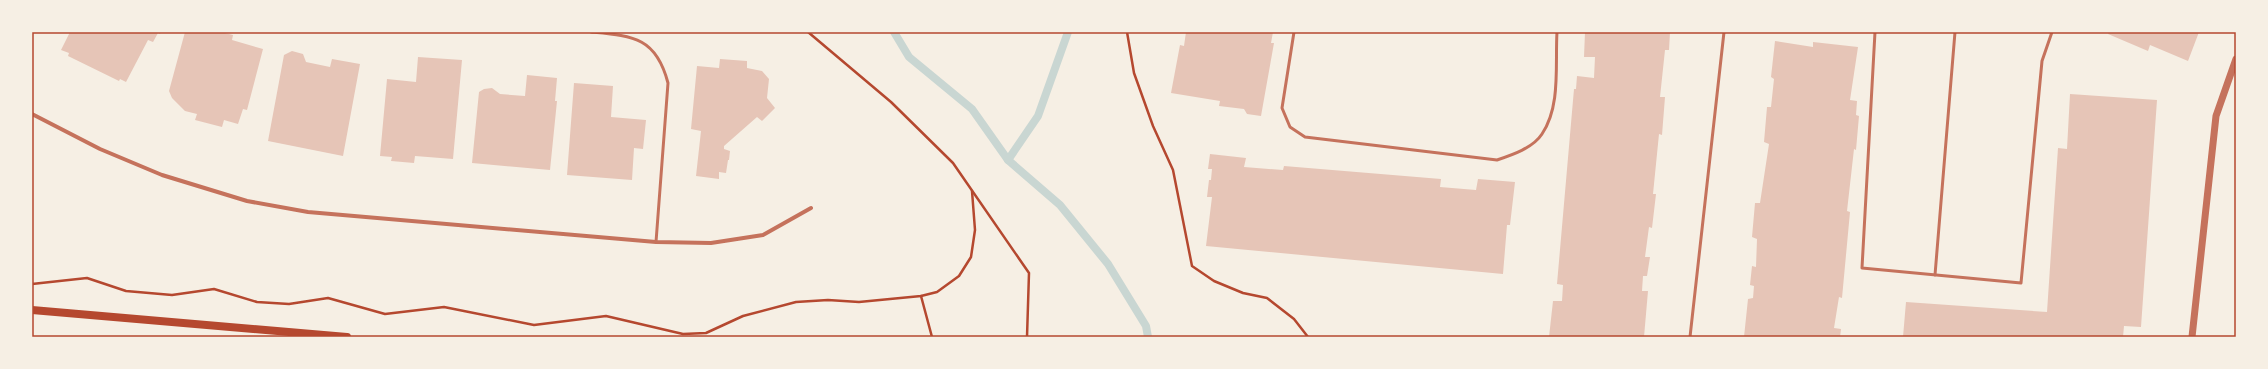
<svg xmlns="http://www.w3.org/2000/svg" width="2268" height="369" font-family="Figtree,sans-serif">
	<rect width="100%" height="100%" fill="#f6efe4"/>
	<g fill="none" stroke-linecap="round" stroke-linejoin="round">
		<g stroke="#c9d6d2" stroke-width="8">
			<polyline points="894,32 909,57 972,109 1008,160 1060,205 1108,264 1146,326 1148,337"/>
			<polyline points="1008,160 1038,116 1068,32"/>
		</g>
	</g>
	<g fill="#e6c5b7">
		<polygon points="70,32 161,32 160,34 158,33 153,42 148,40 126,82 120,79 119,81 68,56 69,53 61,50"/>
		<polygon points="185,32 221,32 233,35 232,40 263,49 247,110 243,109 238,124 224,120 222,127 195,120 197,114 185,111 172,98 169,91"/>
		<polygon points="1186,32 1273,32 1271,43 1274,43 1261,116 1247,114 1244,109 1219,106 1220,101 1171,93 1180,45 1184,46"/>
		<polygon points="1585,32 1670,32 1669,50 1665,50 1660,97 1665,97 1662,135 1659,134 1653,194 1656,194 1652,228 1649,227 1645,257 1650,257 1647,276 1643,276 1642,291 1648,291 1644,337 1549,337 1553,301 1562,301 1563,285 1557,284 1574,89 1576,89 1577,76 1594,78 1595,57 1584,57"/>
		<polygon points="2109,32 2199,32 2188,61 2150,45 2148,51 2108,34"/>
		<polygon points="1775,41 1813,47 1813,42 1858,47 1850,100 1857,101 1856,115 1859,116 1856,150 1854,149 1847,211 1850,212 1842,298 1839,297 1834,328 1841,329 1840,337 1744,337 1748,299 1753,298 1754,286 1750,285 1752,266 1756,267 1757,239 1752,237 1755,203 1760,203 1769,144 1764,142 1767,107 1771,107 1774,79 1771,77"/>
		<polygon points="292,51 303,54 306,62 330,67 332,59 360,64 343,156 268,141 284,55"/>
		<polygon points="418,57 462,60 453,159 415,156 414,163 391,161 392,157 380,156 387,79 416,82"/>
		<polygon points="720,59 747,61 747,68 762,71 769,79 767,98 775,108 762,121 757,117 724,146 724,149 730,151 729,160 728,160 726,173 719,172 719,179 696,176 701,131 691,129 697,66 719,68"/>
		<polygon points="527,75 557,78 555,101 557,101 550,170 472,163 479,92 484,89 492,88 500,94 525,96"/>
		<polygon points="574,83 613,86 611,117 646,120 643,149 634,148 632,180 567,175"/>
		<polygon points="2070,94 2157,100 2141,327 2124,326 2123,337 1903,337 1906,302 2047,312 2058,148 2067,149"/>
		<polygon points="1210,154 1246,158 1244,167 1283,170 1284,166 1441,179 1440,187 1476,190 1478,179 1515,182 1510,225 1507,225 1503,274 1206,246 1212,197 1207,197 1209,180 1211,180 1212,169 1208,169"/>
	</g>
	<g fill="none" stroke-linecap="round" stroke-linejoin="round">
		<g stroke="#b5482f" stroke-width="2.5">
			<polyline points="808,32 891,102 953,163 1029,273 1027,337"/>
			<polyline points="1127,32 1134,73 1153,126 1173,170 1192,266 1214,281 1243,293 1267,298 1294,319 1308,337"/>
			<polyline points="32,284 87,278 126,291 172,295 214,289 257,302 289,304 328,298 385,314 444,307 534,325 606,316 683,334 706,333 743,316 796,302 828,300 859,302 921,296 937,292 959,276 971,257 975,230 972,191"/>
			<polyline points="921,296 932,337"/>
		</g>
		<g stroke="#c5725c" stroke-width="3">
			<path d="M591 32C633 36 656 37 668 83L656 242"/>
			<path d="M1294 32 1282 108 1290 127 1305 137 1497 160C1512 155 1533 148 1542 134 1561 106 1555 65 1557 32"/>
			<polyline points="1875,32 1862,268 2021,283 2042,61 2052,32"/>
			<polyline points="1935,275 1955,32"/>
			<polyline points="1690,337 1724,32"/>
		</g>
		<polyline stroke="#c5725c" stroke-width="4" points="32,114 100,149 162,175 247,201 308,212 656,242 711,243 763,235 811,208"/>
		<polyline stroke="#c5725c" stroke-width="7" points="2192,337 2216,116 2236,59"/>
		<polyline stroke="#b5482f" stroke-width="8" points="32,310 347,337"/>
	</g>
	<rect width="2268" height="369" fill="none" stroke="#f6efe4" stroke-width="66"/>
	<rect x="33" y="33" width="2202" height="303" fill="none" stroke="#b5482f" stroke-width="1.5"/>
</svg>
